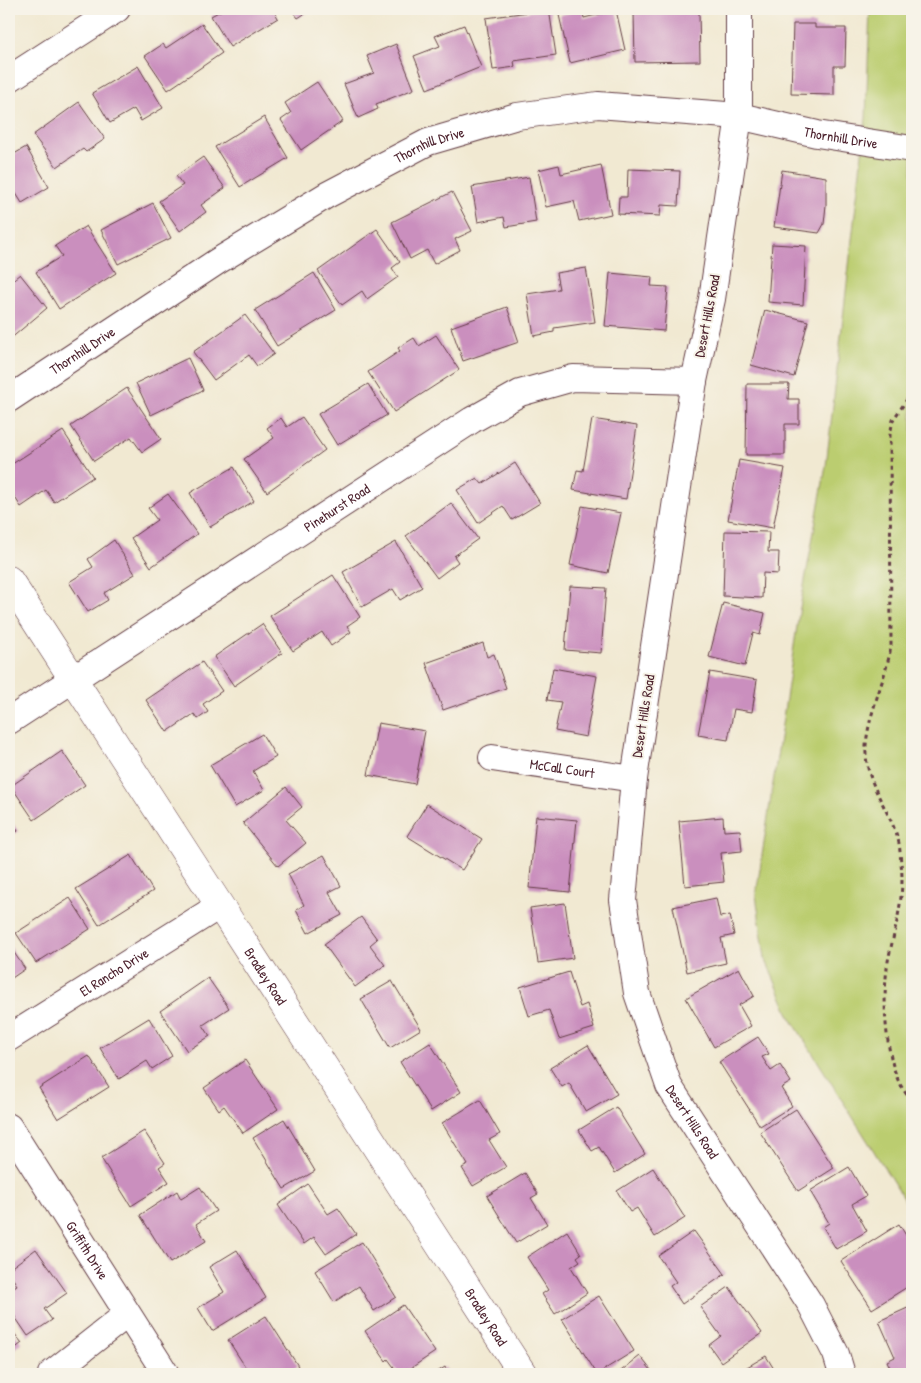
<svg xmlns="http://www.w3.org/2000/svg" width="921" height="1383" font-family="'Patrick Hand',sans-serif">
	<rect width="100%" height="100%" fill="#f7f3e8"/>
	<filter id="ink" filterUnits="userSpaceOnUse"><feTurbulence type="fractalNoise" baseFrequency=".02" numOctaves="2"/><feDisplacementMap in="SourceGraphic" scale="10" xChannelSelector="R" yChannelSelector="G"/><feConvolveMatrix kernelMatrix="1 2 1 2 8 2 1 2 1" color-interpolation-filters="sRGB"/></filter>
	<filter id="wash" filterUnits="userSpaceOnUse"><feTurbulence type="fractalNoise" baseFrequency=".0096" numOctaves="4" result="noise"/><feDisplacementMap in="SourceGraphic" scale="20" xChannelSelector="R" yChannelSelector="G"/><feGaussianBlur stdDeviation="1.12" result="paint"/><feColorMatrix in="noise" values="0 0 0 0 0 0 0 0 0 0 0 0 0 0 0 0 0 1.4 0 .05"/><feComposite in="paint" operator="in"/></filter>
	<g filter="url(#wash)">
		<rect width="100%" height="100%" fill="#f1e9d2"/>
		<polygon fill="#bbcd70" stroke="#82764e" points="870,9 912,9 912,1212 790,1017 765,958 756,895 799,613 826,466 866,118"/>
		<g id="blocks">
			<g fill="#ca8fbe">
				<polygon points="224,9 273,9 278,18 230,47 211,16"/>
				<polygon points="291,9 312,9 298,18"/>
				<polygon points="549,9 556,55 514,61 515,67 493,70 486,18"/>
				<polygon points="647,9 659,9 659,13 699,12 700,61 635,62 634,12 647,11"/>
				<polygon points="582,10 584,18 616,10 625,50 570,63 559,15"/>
				<polygon points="202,24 222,53 168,90 145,56 163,44 166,48"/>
				<polygon points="793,24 815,24 815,28 846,28 845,66 834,66 834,95 791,94"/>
				<polygon points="464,25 481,67 427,89 414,56 440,46 435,36"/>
				<polygon points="396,44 414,89 376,104 378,109 358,118 344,84 374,73 367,56"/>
				<polygon points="138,66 163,108 141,121 134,109 110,123 92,93"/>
				<polygon points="317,82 343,121 301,150 281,120 291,113 285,103"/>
				<polygon points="79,102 105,139 86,152 83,149 57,167 33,135"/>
				<polygon points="264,117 288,158 240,187 215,147"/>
				<polygon points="26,147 49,187 22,203 12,187 9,188 9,157"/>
				<polygon points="203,157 225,188 201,205 206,212 180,231 159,201 183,185 176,176"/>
				<polygon points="559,165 561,174 601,165 611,214 579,221 574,201 546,207 538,170"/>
				<polygon points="628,169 680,171 678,206 661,205 660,216 618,214 619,197 627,197"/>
				<polygon points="782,170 826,177 826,205 824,224 819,233 774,227"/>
				<polygon points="529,177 536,222 506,227 504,217 478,222 472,187"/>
				<polygon points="452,192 472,231 455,239 460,250 434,264 427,250 410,259 392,222"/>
				<polygon points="153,203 171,238 118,264 101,230"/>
				<polygon points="86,226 116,273 59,309 36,272 62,256 55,246"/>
				<polygon points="377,229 400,262 392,268 398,277 367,299 362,291 342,305 318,271"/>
				<polygon points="772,244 806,246 803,305 768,302"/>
				<polygon points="586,268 595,322 554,328 554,332 534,336 527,294 559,289 556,273"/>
				<polygon points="314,273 336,310 277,346 255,310"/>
				<polygon points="610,273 652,277 651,286 668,287 664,331 605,326"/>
				<polygon points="20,274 47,308 9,340 9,283"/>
				<polygon points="507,307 519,342 463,361 451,327"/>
				<polygon points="765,310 808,321 794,377 751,365"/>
				<polygon points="245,315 274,354 257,366 249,355 214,380 193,352"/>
				<polygon points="436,335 459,370 394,412 368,372 400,351 398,348 414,338 419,346"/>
				<polygon points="188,358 203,390 151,415 136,383"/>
				<polygon points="368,384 387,415 337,445 318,414"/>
				<polygon points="747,384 789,384 788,399 799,399 799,424 785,424 785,455 746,455"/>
				<polygon points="127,388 161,439 142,452 131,437 94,461 71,426"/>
				<polygon points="302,417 325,450 267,492 244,459 274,438 267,428 281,418 287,427"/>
				<polygon points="592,419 637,426 626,499 573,490 577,470 583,471"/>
				<polygon points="63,431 93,477 54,502 46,490 21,507 9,488 9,466"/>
				<polygon points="739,460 785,468 773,528 728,520"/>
				<polygon points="515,463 540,503 512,520 503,506 478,523 457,490 477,478 482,484"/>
				<polygon points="234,467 254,501 210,527 190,493"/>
				<polygon points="168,494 197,534 151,567 131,538 157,520 148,508"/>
				<polygon points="451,503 478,539 454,556 458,562 437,578 406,536"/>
				<polygon points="582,506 621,513 608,573 570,565"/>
				<polygon points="725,531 769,532 768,552 779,552 778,574 763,573 762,598 723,596"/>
				<polygon points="114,540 135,574 104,593 108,600 88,612 69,582 93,567 88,559"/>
				<polygon points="396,542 422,587 400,600 393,589 362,607 343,572"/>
				<polygon points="333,575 360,617 347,626 351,632 331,646 322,632 293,651 270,616"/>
				<polygon points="570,586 606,588 601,653 565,650"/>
				<polygon points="723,603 765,613 760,635 753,633 745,666 709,657"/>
				<polygon points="262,624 282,653 234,686 214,657"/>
				<polygon points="483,643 487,657 494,654 506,688 443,710 426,663"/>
				<polygon points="202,662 222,691 203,704 208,712 198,719 194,714 167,732 146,700"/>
				<polygon points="553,668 597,676 586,737 555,731 561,702 547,700"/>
				<polygon points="710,672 757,680 752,712 734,709 728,740 698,735"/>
				<polygon points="378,723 425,731 415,784 368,775"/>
				<polygon points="262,734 276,757 253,771 264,790 235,807 210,765"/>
				<polygon points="62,751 85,785 34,820 11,786"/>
				<polygon points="286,787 302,807 286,820 306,843 278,866 243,823"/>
				<polygon points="427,804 482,839 462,870 407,836"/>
				<polygon points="536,816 577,820 570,892 529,888"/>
				<polygon points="723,817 724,831 740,830 742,851 721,853 724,882 685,886 679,821"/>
				<polygon points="9,818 18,831 9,837"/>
				<polygon points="131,855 153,891 99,925 76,889"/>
				<polygon points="324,855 341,886 329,892 342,915 308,933 296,910 304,905 288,874"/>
				<polygon points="70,898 90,929 36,963 16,933"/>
				<polygon points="716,898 720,917 730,915 734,935 721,938 726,963 687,972 673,907"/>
				<polygon points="565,903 573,958 538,963 530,908"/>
				<polygon points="361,917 377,939 370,945 385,965 355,987 324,944"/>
				<polygon points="9,945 25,969 9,980"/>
				<polygon points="739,968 754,996 739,1005 751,1026 714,1047 686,998"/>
				<polygon points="569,972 580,1007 587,1004 594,1028 559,1039 549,1010 529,1016 520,987"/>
				<polygon points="208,978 229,1008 203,1025 210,1036 187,1051 160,1011"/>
				<polygon points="392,981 421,1029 390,1048 361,999"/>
				<polygon points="149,1018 172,1056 152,1069 147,1061 119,1079 100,1048"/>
				<polygon points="758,1037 769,1054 762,1057 771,1071 780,1065 791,1082 781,1088 792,1106 760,1126 719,1062"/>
				<polygon points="430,1043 461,1092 431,1111 400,1062"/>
				<polygon points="588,1045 617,1094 586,1112 569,1083 562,1087 550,1068"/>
				<polygon points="89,1056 109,1087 58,1119 39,1088"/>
				<polygon points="245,1060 278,1109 243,1133 224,1106 219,1110 204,1088"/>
				<polygon points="480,1100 500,1134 489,1140 506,1167 473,1186 462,1168 468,1165 442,1123"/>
				<polygon points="616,1107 645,1154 615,1173 599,1147 592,1151 579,1130"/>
				<polygon points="796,1109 834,1168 798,1191 760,1132"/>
				<polygon points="284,1119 315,1171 284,1189 253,1138"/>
				<polygon points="144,1131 165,1163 159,1167 169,1182 131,1206 101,1158"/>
				<polygon points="849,1167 866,1196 852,1204 867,1231 836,1249 823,1227 829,1223 810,1191"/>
				<polygon points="653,1168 685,1218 655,1237 637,1208 630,1212 617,1191"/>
				<polygon points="525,1173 538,1194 531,1198 547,1224 516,1243 487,1196"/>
				<polygon points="308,1184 328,1214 338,1208 356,1234 326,1254 314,1237 304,1244 278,1205"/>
				<polygon points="200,1187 216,1211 196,1224 206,1241 170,1263 140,1215 177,1191 181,1199"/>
				<polygon points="899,1224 912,1245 912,1284 872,1309 841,1261"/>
				<polygon points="567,1231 581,1254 577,1257 580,1261 571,1267 587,1293 555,1314 542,1294 548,1290 527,1257"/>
				<polygon points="694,1231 725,1274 682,1304 670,1286 676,1282 658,1256"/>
				<polygon points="362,1242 396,1297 374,1311 359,1286 334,1302 315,1271"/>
				<polygon points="36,1249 67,1293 44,1309 52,1320 28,1336 9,1308 9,1290 17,1285 9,1273 9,1269"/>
				<polygon points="237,1250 266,1298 212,1331 198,1308 224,1292 209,1267"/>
				<polygon points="729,1287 762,1333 721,1362 709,1345 721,1336 700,1307"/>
				<polygon points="599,1296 634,1351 597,1374 562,1319"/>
				<polygon points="403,1305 435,1352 402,1374 399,1374 388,1359 386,1361 365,1331"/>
				<polygon points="912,1306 912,1374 893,1374 887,1361 895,1357 879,1321"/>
				<polygon points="266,1316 298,1366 286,1374 250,1374 228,1340"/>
				<polygon points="9,1327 22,1343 9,1353"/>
				<polygon points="640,1356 654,1374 617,1374"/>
				<polygon points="766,1356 777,1374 735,1374"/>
				<polygon points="445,1367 449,1374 434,1374"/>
			</g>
		</g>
	</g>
	<g filter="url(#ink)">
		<use href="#blocks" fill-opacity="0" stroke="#633d44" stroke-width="1"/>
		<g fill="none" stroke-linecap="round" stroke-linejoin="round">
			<defs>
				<g id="minor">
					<path id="s1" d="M739 9V116L712 299 694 381 634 779 623 900 637 993 669 1086 811 1305 836 1354 842 1374"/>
					<polyline points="9,79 117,9"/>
					<path id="s2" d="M9 399 218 261 327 195 428 142 517 116 598 105 739 116 817 134 912 149"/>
					<path id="s3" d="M9 721 472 420 520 393 573 378 694 381"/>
					<path id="s4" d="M492 758 634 779"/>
					<path id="s5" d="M9 1038 219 906"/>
					<path id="s6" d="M9 1127 166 1374"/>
					<polyline points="51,1374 126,1315"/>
				</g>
				<g id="tertiary">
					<path id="s7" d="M9 580 523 1374"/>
				</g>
			</defs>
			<use href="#minor" stroke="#633d44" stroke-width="28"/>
			<use href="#tertiary" stroke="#633d44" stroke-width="29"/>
			<g stroke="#633d44" stroke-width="3" stroke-dasharray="4 4" stroke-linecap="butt">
				<polyline points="912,109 912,122"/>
				<path d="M912 392 893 420 890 435 891 646C886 679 869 711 866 745 864 782 886 803 897 836 900 844 900 854 901 863 905 895 896 925 889 956 882 990 884 1047 898 1080 901 1087 907 1095 912 1102"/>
			</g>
			<use href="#minor" stroke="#fff" stroke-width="26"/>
			<use href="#tertiary" stroke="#fff" stroke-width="28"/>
		</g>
	</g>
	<g text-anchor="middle" stroke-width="4" stroke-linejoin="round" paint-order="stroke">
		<g font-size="14" fill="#4a1f2b" stroke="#f7f3e8">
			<text dy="5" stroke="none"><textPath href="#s2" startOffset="912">Thornhill Drive</textPath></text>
			<text dy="5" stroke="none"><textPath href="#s2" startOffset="492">Thornhill Drive</textPath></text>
			<text transform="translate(707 316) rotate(-79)" y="5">Desert Hills Road</text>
			<text dy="5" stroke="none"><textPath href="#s2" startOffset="88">Thornhill Drive</textPath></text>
			<text dy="5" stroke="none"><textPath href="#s3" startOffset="391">Pinehurst Road</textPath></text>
			<text transform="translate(643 716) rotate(-81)" y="5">Desert Hills Road</text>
			<text dy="5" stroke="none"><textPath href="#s4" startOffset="71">McCall Court</textPath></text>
			<text dy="5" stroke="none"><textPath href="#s5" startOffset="124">El Rancho Drive</textPath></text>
			<text dy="5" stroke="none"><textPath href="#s7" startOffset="472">Bradley Road</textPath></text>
			<text dy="5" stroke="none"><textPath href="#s1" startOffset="1135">Desert Hills Road</textPath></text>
			<text dy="5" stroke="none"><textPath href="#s6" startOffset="146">Griffith Drive</textPath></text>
			<text dy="5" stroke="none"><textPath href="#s7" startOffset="878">Bradley Road</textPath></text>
		</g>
	</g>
	<rect width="921" height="1383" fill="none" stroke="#f7f3e8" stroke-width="30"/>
</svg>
